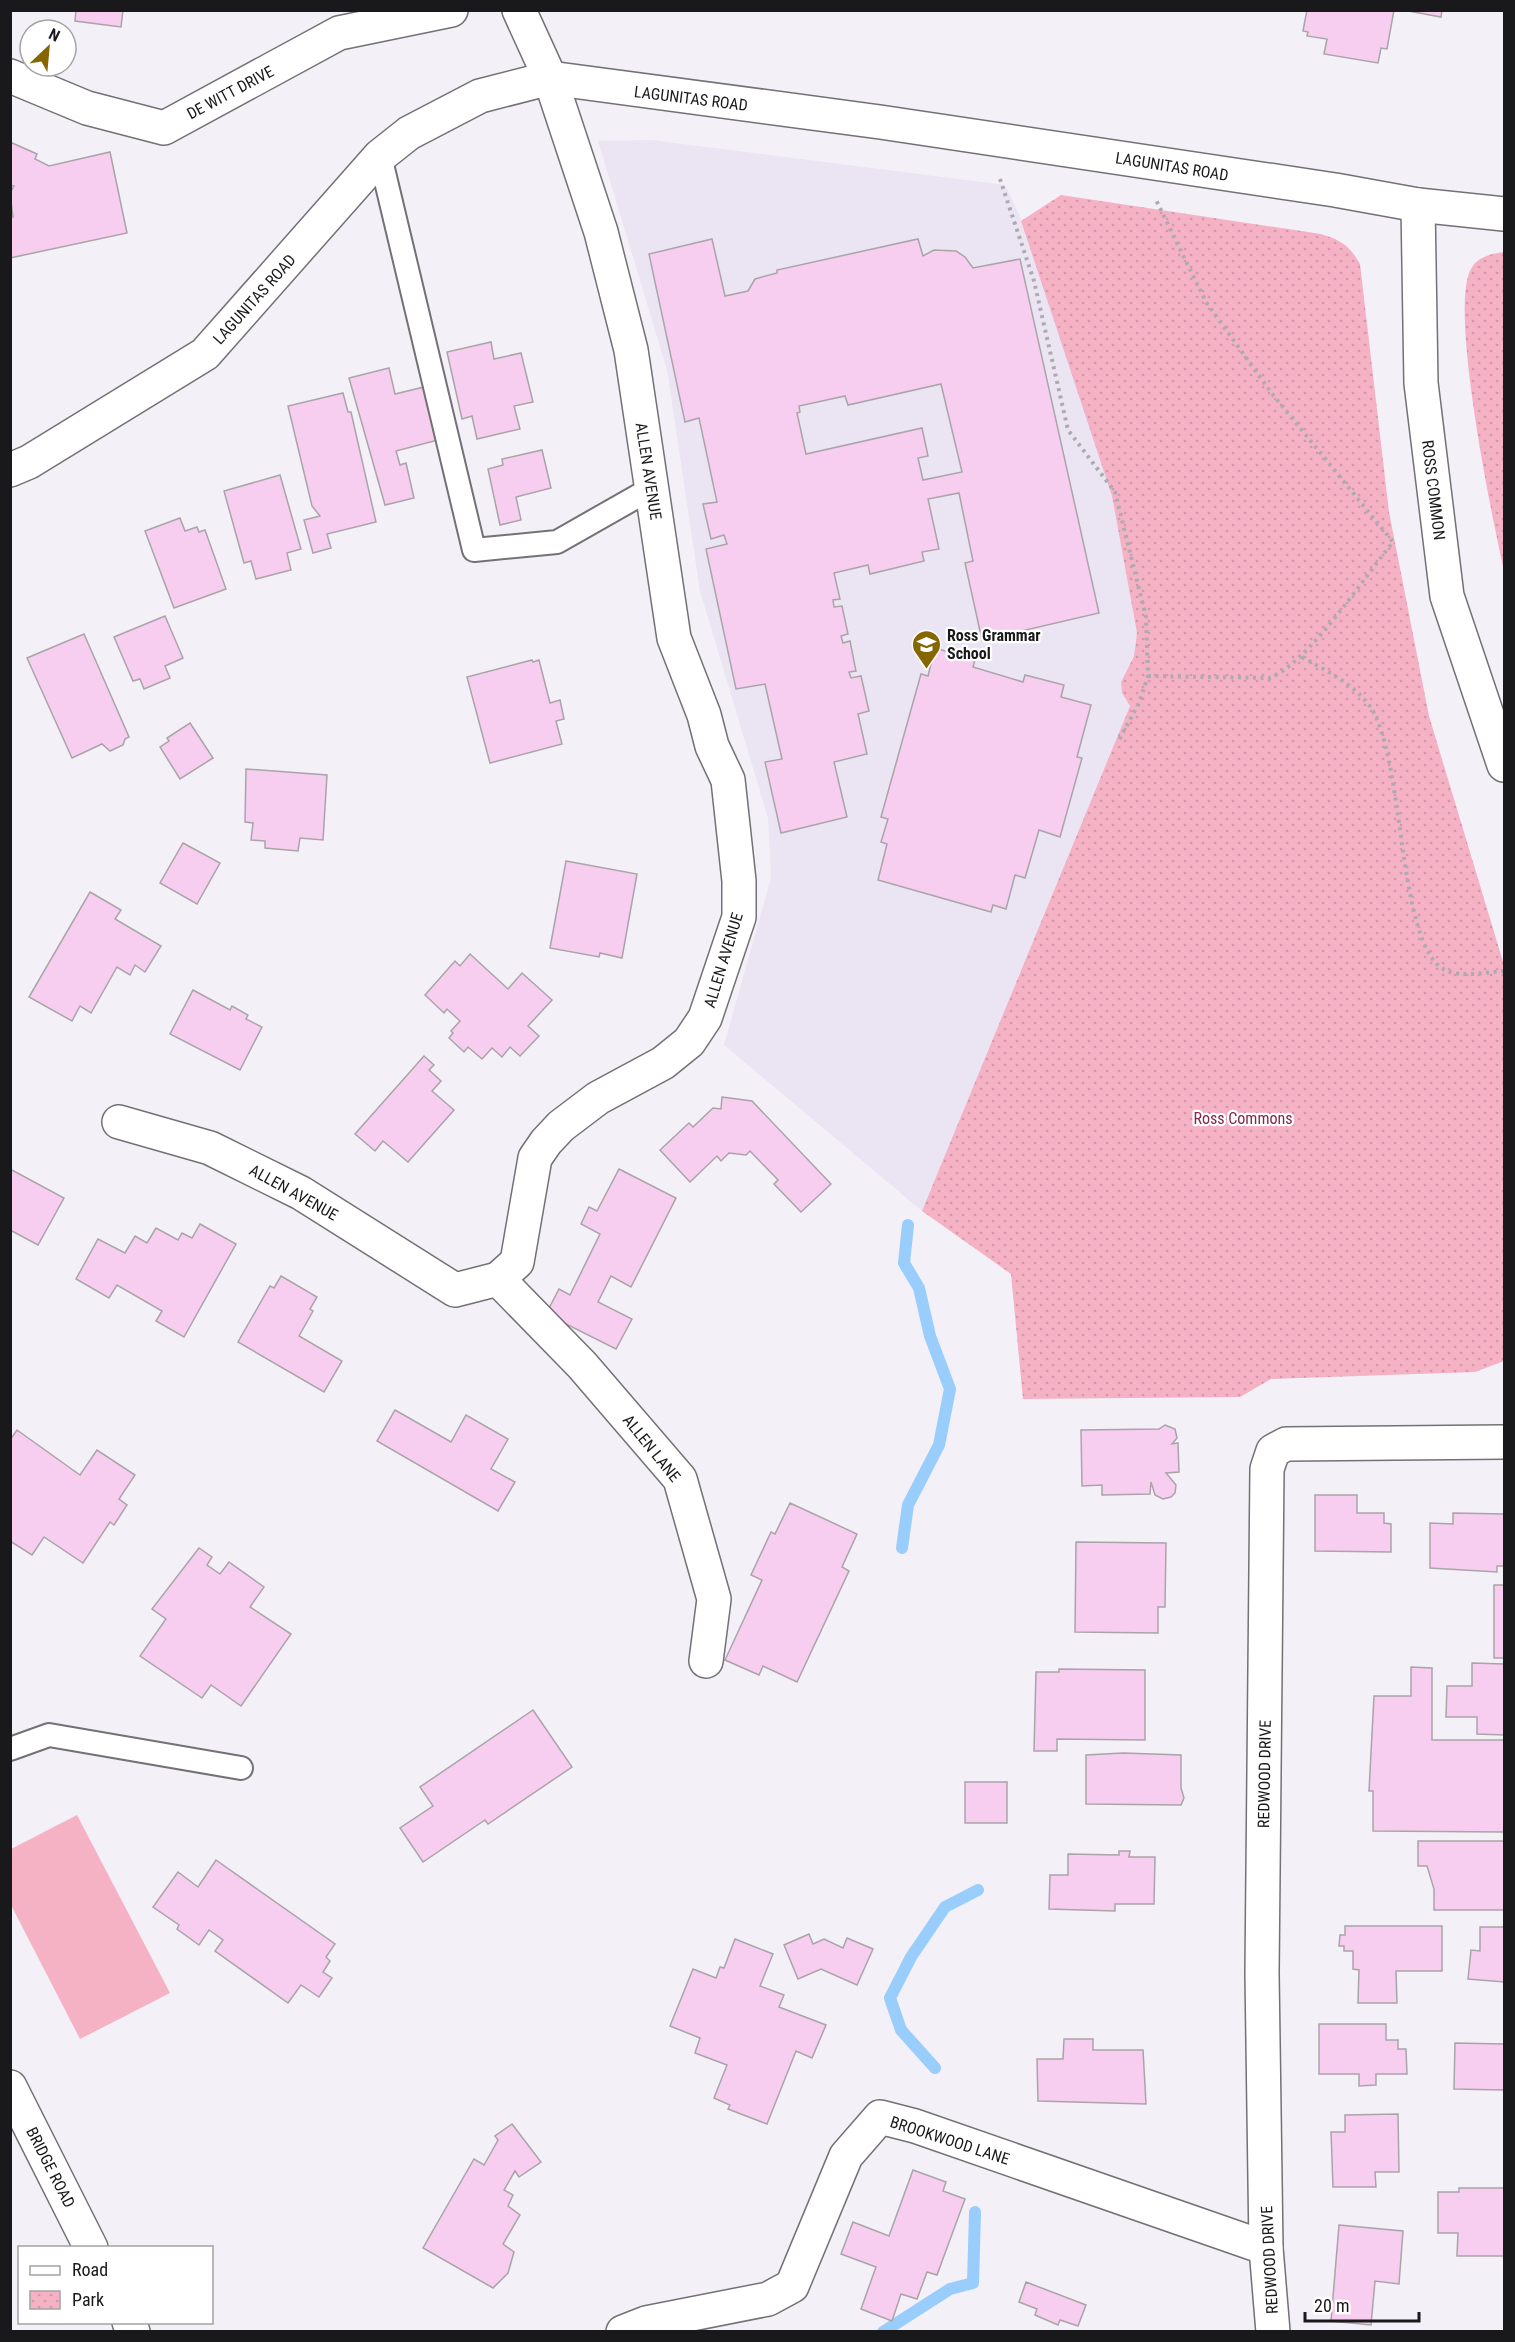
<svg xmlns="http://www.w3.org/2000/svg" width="1515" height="2342" font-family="'Roboto Condensed',sans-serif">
	<defs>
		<pattern id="park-dots" width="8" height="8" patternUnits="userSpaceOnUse" patternTransform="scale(1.5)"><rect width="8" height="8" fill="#f6b2c5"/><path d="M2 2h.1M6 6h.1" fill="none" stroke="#d298a9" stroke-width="1.8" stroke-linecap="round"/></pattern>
	</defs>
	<rect width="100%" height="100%" fill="#f3f0f7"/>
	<polygon fill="#ebe5f3" points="651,140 1005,185 1026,229 1112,496 1137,633 1134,655 1121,682 1122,693 1130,706 922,1211 724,1045 771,878 768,818 700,591 667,370 598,141"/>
	<polygon fill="#f6b2c5" points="77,1815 170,1993 80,2039 11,1905 11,1849"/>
	<g fill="url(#park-dots)">
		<path d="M1061 195 1321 234C1341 240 1350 246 1360 264L1389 512 1429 716 1504 965V1361L1475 1372 1271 1379 1240 1397 1023 1399 1011 1274 922 1211 1130 706 1122 693 1121 682 1134 656 1137 633 1112 496 1021 221Z"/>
		<path d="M1504 252V571C1492 517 1450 314 1470 271 1476 257 1490 254 1504 252Z"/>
	</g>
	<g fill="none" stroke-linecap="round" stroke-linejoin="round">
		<g stroke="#99cdfc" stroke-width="12">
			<polyline points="902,1548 908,1505 939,1445 950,1389 930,1336 919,1288 904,1263 908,1225"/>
			<polyline points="935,2068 901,2030 890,1998 911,1957 945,1907 978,1890"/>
			<polyline points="883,2332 950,2289 973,2283 975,2212"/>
		</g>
	</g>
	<g fill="#f7ceef" stroke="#aaa4a8" stroke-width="1.5" fill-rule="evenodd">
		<polygon points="76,10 123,10 121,27 75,21"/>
		<polygon points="1307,10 1394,10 1387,49 1381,48 1378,63 1324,54 1327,39 1307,36 1308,32 1303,31"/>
		<polygon points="1403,10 1442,10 1441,17"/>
		<polygon points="10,142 37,154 35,159 49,166 110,152 127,233 10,258 10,217 13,217 10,193 14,186 10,185"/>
		<path d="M712 239 725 296 748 291 755 279 777 273V270L918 239 923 256 934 250 956 251 965 257 973 268 1020 259 1099 613 982 640 965 563 973 561 959 493 928 499 939 549 922 552 924 561 870 574 868 565 834 573 840 599 833 600 834 607 842 606 848 634 841 636 843 643 850 641 856 671 849 672 851 678 861 676 869 711 858 714 867 754 834 762 847 817 781 833 765 762 782 759 765 684 736 689 706 549 727 544 724 535 711 539 703 504 717 502 699 418 685 422 649 254ZM941 384 962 472 923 480 918 458 928 456 922 428 806 454 797 413 800 412 799 406 845 396 848 405Z"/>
		<polygon points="491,342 494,359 521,353 533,402 514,406 520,429 477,439 472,416 462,419 447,352"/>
		<polygon points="389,368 395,394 424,387 438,440 396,451 400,465 406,463 414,498 385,505 349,378"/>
		<polygon points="343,393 348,412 351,412 376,522 327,534 331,548 313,553 304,520 320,516 312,506 288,406"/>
		<polygon points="542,450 551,488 516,497 521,520 500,525 488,469 503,465 502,459"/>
		<polygon points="280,475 301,549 287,553 291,570 256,579 251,561 244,563 224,491"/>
		<polygon points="180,518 185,531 197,527 199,532 205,530 226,589 174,608 145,531"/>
		<polygon points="165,616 183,658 165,666 170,678 144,689 140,679 133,681 114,637"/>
		<polygon points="84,634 129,737 125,739 123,745 110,751 102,744 72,758 27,658"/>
		<polygon points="935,648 975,660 973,667 1023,682 1025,675 1064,685 1061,697 1091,705 1077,757 1082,758 1060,837 1039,830 1025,878 1015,875 1006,909 993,905 991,912 878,880 887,844 881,842 888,819 881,817 921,674 928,676"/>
		<polygon points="532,660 533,662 539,660 550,703 560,700 564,719 556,721 562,744 490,763 467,677"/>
		<polygon points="190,723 213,758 180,779 160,747 169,741 167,738"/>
		<polygon points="246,769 327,775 323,840 300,838 298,851 265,848 265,841 251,840 253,823 245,822"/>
		<polygon points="183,843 220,863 197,904 160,883"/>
		<polygon points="566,861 637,874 622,958 600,953 599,957 550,948"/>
		<polygon points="90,892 121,910 115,919 161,946 145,972 135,965 130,975 117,967 91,1013 80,1006 72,1021 29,997"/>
		<polygon points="470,954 508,989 522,973 552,1000 528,1026 539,1036 520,1056 510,1047 502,1057 492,1048 482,1059 468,1047 464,1052 449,1038 453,1033 451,1031 460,1021 447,1009 444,1013 425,995 455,961 460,966"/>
		<polygon points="193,990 230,1010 232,1006 248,1015 246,1019 262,1027 240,1070 170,1034"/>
		<polygon points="424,1056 434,1065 429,1070 441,1081 432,1091 454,1110 408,1162 383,1141 375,1151 355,1134"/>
		<polygon points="722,1097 752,1101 831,1184 801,1212 774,1184 778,1180 750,1151 746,1155 729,1153 721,1161 717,1156 690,1182 660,1150 689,1123 693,1127 713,1108 721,1109"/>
		<polygon points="10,1169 64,1198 38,1245 10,1230"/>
		<polygon points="619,1169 676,1198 631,1287 611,1276 598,1302 632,1319 616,1349 546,1314 559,1289 570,1295 600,1234 581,1224 589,1207 597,1211"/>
		<polygon points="200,1224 236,1244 184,1337 156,1321 162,1311 117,1285 109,1298 76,1279 98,1239 125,1253 135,1236 147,1243 156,1228 178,1240 182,1233 192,1238"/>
		<polygon points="281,1276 317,1297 310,1309 313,1311 299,1336 342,1361 324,1392 238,1342 270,1286 274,1288"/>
		<polygon points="395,1410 451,1442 466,1415 508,1439 491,1469 515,1482 498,1511 377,1441"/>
		<polygon points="1165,1425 1175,1429 1177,1438 1172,1444 1178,1443 1179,1472 1166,1473 1176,1485 1175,1493 1171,1497 1163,1499 1155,1495 1151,1482 1150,1494 1102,1495 1102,1485 1082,1486 1081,1430 1159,1429"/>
		<polygon points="17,1430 80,1475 97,1450 135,1475 119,1499 127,1505 114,1525 110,1522 83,1563 44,1537 32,1555 10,1541 10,1440"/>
		<polygon points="1315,1495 1357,1495 1357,1513 1384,1513 1384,1523 1391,1524 1391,1552 1315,1551"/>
		<polygon points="790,1503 857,1534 842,1567 849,1571 797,1682 763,1666 759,1675 725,1660 762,1580 751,1575 771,1532 775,1534"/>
		<polygon points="1453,1513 1504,1514 1504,1566 1497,1566 1497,1572 1430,1568 1430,1523 1453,1524"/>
		<polygon points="1076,1542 1166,1543 1165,1607 1158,1607 1158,1633 1075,1632"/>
		<polygon points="199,1548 212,1557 207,1565 220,1574 229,1562 264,1587 250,1607 291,1634 241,1706 211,1685 202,1698 140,1656 166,1619 152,1609"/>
		<rect x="1494" y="1585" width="10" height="73"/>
		<polygon points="1472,1663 1504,1664 1504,1735 1477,1734 1477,1717 1446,1717 1447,1686 1472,1686"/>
		<polygon points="1411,1667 1432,1668 1432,1740 1504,1740 1504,1832 1373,1831 1373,1791 1369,1791 1374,1696 1411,1696"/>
		<polygon points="1059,1669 1145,1670 1145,1740 1057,1739 1057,1751 1034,1751 1036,1672 1059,1672"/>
		<polygon points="533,1710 572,1767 488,1824 485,1820 423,1862 400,1828 433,1806 420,1787"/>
		<polygon points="1123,1753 1181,1755 1181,1788 1184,1798 1181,1805 1086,1804 1086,1755"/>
		<rect x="965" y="1782" width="42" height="41"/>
		<polygon points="1418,1841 1504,1841 1504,1910 1434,1910 1434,1889 1427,1866 1418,1866"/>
		<polygon points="1119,1851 1130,1851 1129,1857 1155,1857 1154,1904 1115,1904 1115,1911 1049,1909 1050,1875 1068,1875 1068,1854 1119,1855"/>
		<polygon points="216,1860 335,1944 326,1957 330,1961 323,1972 332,1978 319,1997 301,1985 288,2003 215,1951 223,1940 209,1930 199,1945 177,1929 179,1925 153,1907 178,1872 198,1887"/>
		<polygon points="1345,1926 1442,1926 1442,1971 1396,1971 1397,2003 1358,2003 1359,1970 1353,1969 1353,1951 1344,1951 1344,1946 1339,1946 1340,1935 1345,1935"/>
		<polygon points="1480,1927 1504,1927 1504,1982 1468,1979 1471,1950 1480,1951"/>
		<polygon points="809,1934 813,1944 824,1939 843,1948 847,1938 873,1949 857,1985 821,1969 798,1979 784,1945"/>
		<polygon points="735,1939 773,1954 760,1986 784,1995 779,2007 826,2025 812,2058 796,2051 767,2124 728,2109 730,2105 714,2098 727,2065 695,2053 700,2038 670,2026 693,1969 716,1978 720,1967 724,1968"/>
		<polygon points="1319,2024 1386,2024 1386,2040 1398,2040 1398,2049 1406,2049 1407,2074 1376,2074 1376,2085 1359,2086 1359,2074 1319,2074"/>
		<polygon points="1064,2039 1093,2039 1093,2050 1143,2050 1146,2104 1038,2101 1037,2059 1063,2059"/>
		<polygon points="1455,2043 1504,2044 1504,2090 1454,2089"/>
		<polygon points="1398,2114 1399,2172 1375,2172 1376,2187 1333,2187 1331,2132 1345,2132 1345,2115"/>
		<polygon points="512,2124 541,2162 519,2177 515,2171 504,2190 513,2195 508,2206 520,2215 503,2244 514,2252 508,2273 493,2288 423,2248 474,2159 484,2165 498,2140 495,2136"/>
		<polygon points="913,2170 946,2182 943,2191 965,2199 937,2275 927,2272 917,2299 901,2294 892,2321 861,2309 876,2267 841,2254 853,2222 889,2236"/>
		<polygon points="1459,2188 1504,2188 1504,2262 1504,2256 1457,2256 1458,2233 1438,2233 1438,2192 1459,2192"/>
		<polygon points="1339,2225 1403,2231 1399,2284 1375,2281 1371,2325 1331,2321"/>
		<polygon points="1026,2282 1086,2305 1078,2326 1060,2320 1058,2325 1035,2315 1037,2309 1019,2302"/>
	</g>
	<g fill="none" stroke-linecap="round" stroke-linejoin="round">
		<defs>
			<g id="service">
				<polyline points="380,156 474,550 557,542 652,488"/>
				<polyline points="10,1749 49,1735 241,1768"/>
			</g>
			<g id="minor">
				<polyline points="10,76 87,108 164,128 339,33 451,10"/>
				<polyline points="119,1122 210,1148 301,1193 455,1290 498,1279 517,1262 535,1158 546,1142 561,1126 598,1098 663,1063 689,1042 705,1018 739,917 739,881 728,780 712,746 704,715 674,638 631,350 601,232 550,78"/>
				<polyline points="498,1279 582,1365 680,1479 714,1599 706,1661"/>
				<polyline points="10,2087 91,2248"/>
				<polyline points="129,2322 133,2332"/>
				<polyline points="623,2332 646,2323 768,2299 792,2286 846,2156 880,2117 915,2126 1266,2248"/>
				<polyline points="1273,2332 1266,2248 1262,1973 1267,1469 1273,1451 1286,1444 1504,1442"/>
			</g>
			<g id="tertiary">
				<polyline points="519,10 550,78"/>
				<polyline points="1418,205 1421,383 1447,596 1504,765"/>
				<polyline points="10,470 29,462 205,354 380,156 409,133 480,96 550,78 880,122 1335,190 1418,205 1504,214"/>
			</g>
		</defs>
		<use href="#service" stroke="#737076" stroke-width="26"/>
		<use href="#minor" stroke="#737076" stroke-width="36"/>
		<use href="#tertiary" stroke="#737076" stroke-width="36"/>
		<g stroke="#adabb0" stroke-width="4" stroke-dasharray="3 4.5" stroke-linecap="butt">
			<polyline points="1000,179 1034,281 1068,430 1115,492 1146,617 1148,676 1139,703 1118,742"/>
			<path d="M1302 657C1325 670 1352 683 1369 705 1406 755 1396 946 1445 970 1462 978 1487 972 1504 971"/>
			<path d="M1148 676 1269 678C1307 665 1365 576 1393 542L1270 391 1206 302 1156 200"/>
		</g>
		<use href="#service" stroke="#fff" stroke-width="22"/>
		<use href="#minor" stroke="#fff" stroke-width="33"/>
		<use href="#tertiary" stroke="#fff" stroke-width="33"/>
	</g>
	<defs>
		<symbol id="school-pin" viewBox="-11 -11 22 30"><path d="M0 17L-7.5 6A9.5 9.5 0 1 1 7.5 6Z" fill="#866600" stroke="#fff"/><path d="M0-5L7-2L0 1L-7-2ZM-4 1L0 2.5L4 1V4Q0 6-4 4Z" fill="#fff"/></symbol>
	</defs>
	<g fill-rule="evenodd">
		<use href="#school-pin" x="910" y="628" width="33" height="45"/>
	</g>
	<g text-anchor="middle" stroke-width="4.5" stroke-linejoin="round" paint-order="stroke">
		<g font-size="16" fill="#19181a" stroke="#fff">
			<text transform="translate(230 92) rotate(-28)" y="6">DE WITT DRIVE</text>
			<text transform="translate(691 98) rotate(7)" y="6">LAGUNITAS ROAD</text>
			<text transform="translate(1172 166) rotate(9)" y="6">LAGUNITAS ROAD</text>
			<text transform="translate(254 299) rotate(-48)" y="6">LAGUNITAS ROAD</text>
			<text transform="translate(649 471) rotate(81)" y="6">ALLEN AVENUE</text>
			<text transform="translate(1434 490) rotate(83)" y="6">ROSS COMMON</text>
			<text transform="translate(723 960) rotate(-73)" y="6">ALLEN AVENUE</text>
			<text transform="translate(294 1192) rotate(29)" y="6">ALLEN AVENUE</text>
			<text transform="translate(652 1448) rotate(51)" y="6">ALLEN LANE</text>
			<text transform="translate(1264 1774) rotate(-89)" y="6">REDWOOD DRIVE</text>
			<text transform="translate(950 2140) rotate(18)" y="6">BROOKWOOD LANE</text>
			<text transform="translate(51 2167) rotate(63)" y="6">BRIDGE ROAD</text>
			<text transform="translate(1269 2260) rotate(-93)" y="6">REDWOOD DRIVE</text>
		</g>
		<g font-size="16" font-weight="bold" fill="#19181a" stroke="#fff" text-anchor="start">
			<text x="947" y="641">Ross Grammar<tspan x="947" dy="18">School</tspan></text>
		</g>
		<g font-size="16" fill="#86234a" stroke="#fff">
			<text x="1243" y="1124">Ross Commons</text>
		</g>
	</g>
	<rect width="1515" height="2342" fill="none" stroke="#19181a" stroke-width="24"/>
	<rect x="18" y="2246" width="195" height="78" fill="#ffffff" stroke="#a3a3a3" stroke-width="1.5"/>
	<rect x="30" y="2266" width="30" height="9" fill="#ffffff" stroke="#a3a3a3" stroke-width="1.5"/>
	<text x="72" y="2276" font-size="18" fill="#19181a">Road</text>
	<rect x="30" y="2291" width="30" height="18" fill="url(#park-dots)" stroke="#a3a3a3" stroke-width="1.5"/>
	<text x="72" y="2306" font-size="18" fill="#19181a">Park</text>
	<g transform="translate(48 48) rotate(26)"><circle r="28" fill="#ffffff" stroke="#a3a3a3" stroke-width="1.5"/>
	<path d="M0-4.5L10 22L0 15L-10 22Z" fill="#866600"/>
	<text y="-9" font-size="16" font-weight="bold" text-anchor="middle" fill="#19181a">N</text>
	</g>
	<path d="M1305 2312v9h114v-9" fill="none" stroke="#19181a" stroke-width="3"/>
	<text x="1314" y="2312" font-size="18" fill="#19181a" stroke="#ffffff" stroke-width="4.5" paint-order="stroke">20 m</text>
</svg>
